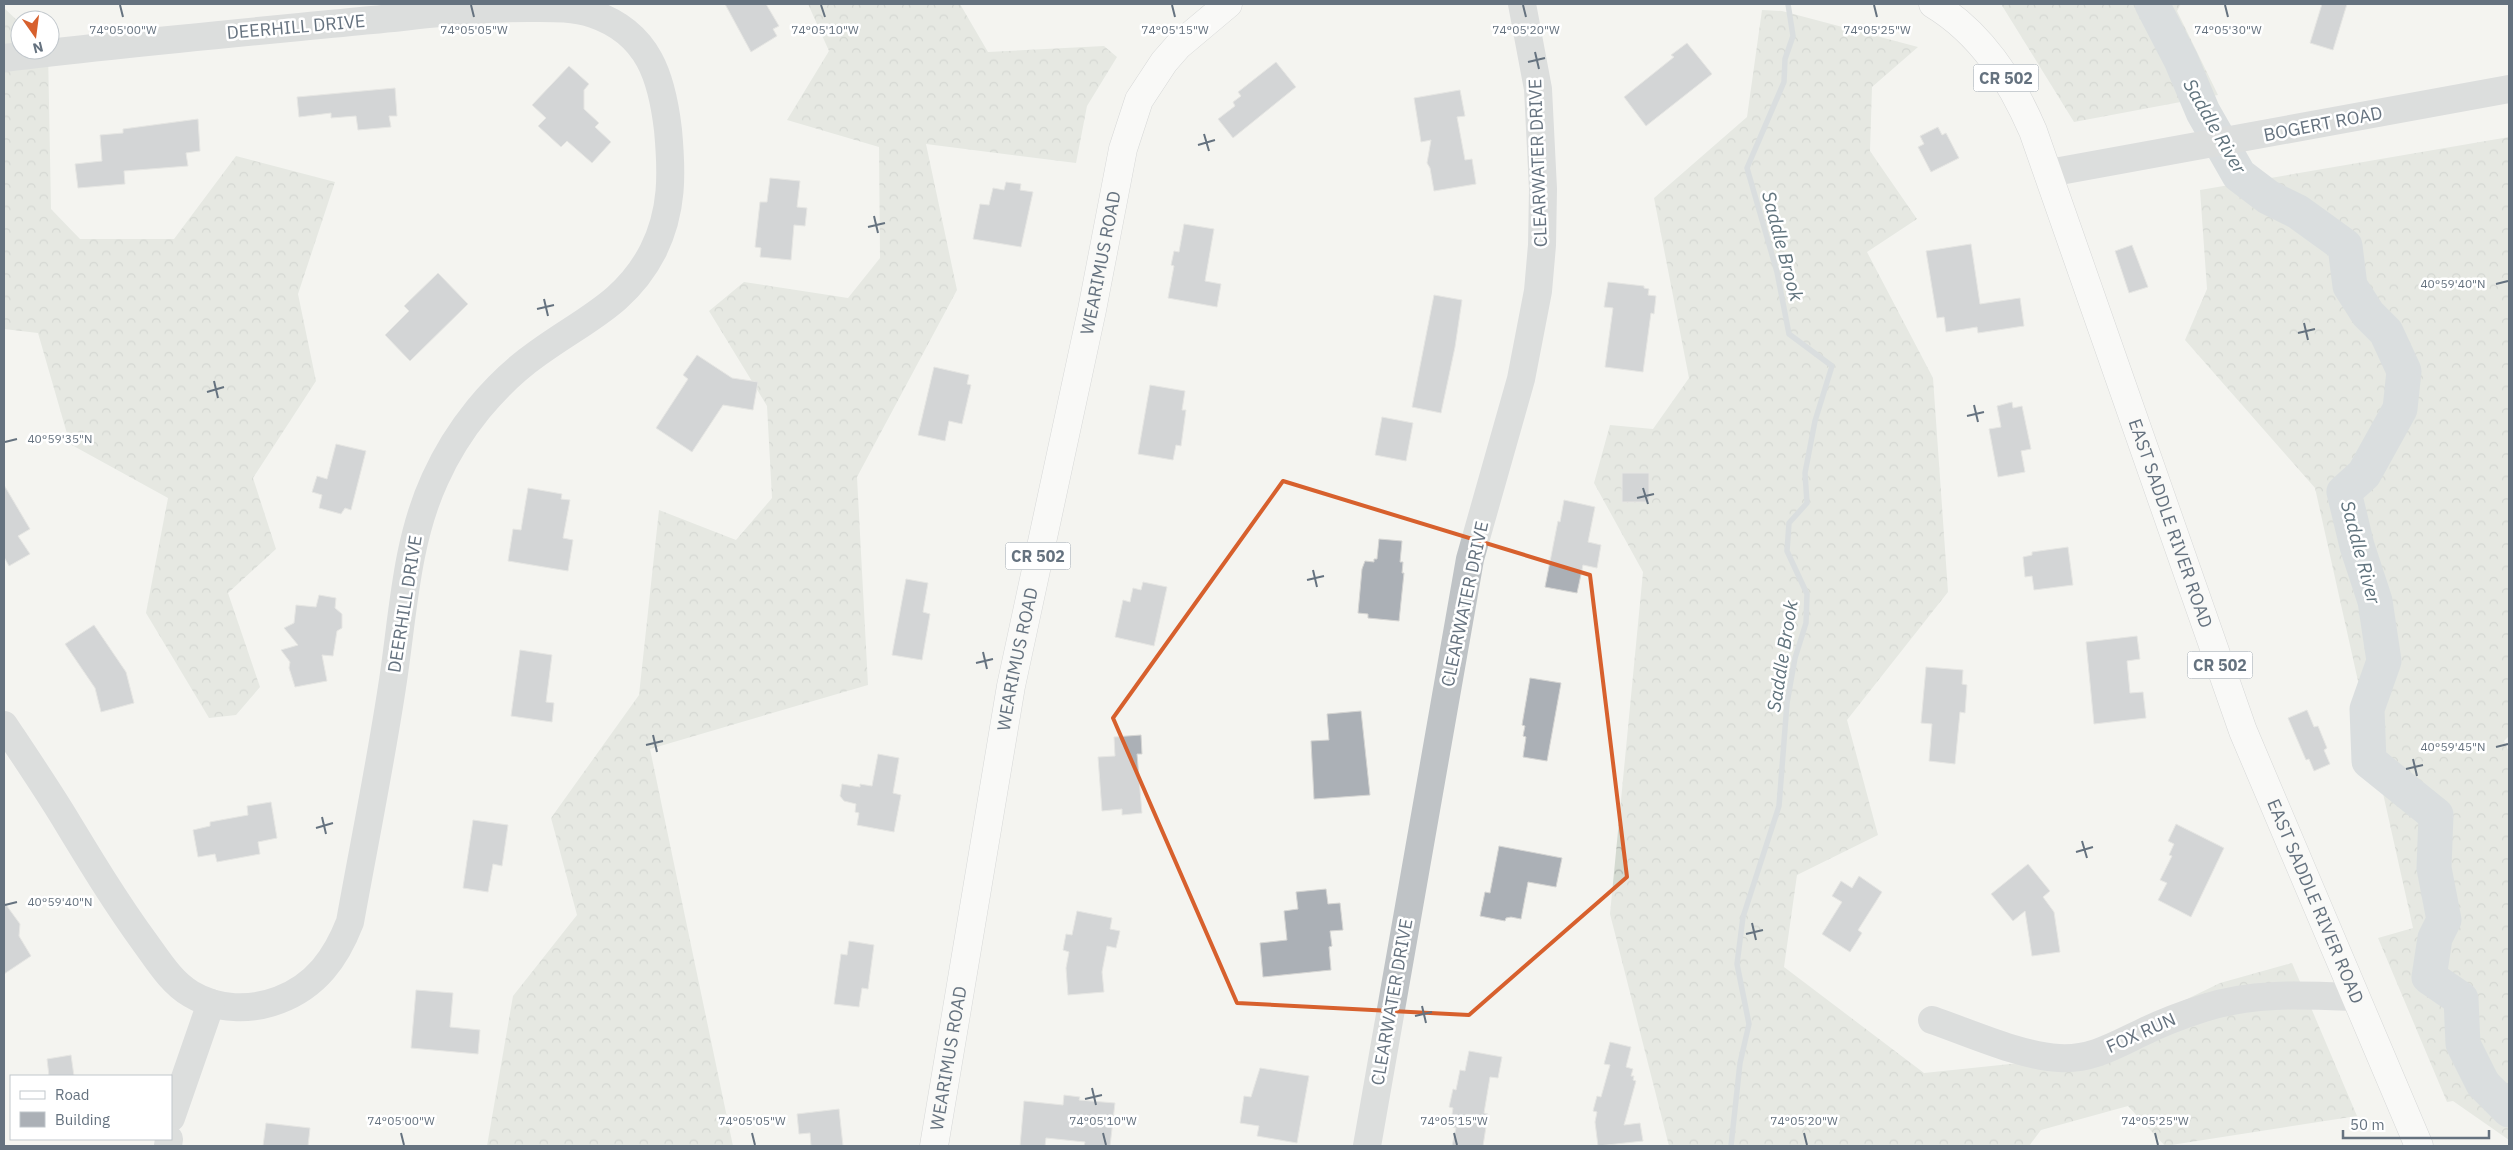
<svg xmlns="http://www.w3.org/2000/svg" width="2513" height="1150" font-family="'IBM Plex Sans',sans-serif">
	<defs>
		<pattern id="forest-crowns" width="20" height="18" patternUnits="userSpaceOnUse" patternTransform="scale(1.25)"><rect width="20" height="18" fill="#d4dad1"/><path d="M2 6a3 3 0 1 1 6 0M12 15a3 3 0 1 1 6 0" fill="none" stroke="#b0b5af"/></pattern>
	</defs>
	<rect width="100%" height="100%" fill="#f4f4f0"/>
	<g fill="url(#forest-crowns)">
		<polygon points="808,4 960,4 988,52 1104,46 1117,57 1087,106 1076,163 926,144 957,290 857,477 868,685 650,749 733,1146 487,1146 513,996 577,915 551,818 639,695 659,510 736,540 772,498 767,406 709,311 744,282 848,298 880,258 879,147 787,120 829,51"/>
		<polygon points="2001,4 2181,4 2177,11 2218,95 2074,122"/>
		<polygon points="4,8 20,23 20,50 48,50 51,209 80,239 174,239 236,156 335,182 298,294 316,381 253,478 276,549 228,593 260,687 236,715 209,718 146,613 168,498 70,444 38,333 4,329"/>
		<polygon points="1762,10 1782,11 1918,47 1872,87 1870,151 1917,219 1867,252 1933,378 1948,592 1847,720 1878,835 1797,875 1784,967 1924,1073 2066,1058 2220,983 2292,963 2357,1116 2165,1146 2128,1106 2041,1130 2029,1146 1669,1146 1610,914 1643,572 1594,483 1610,425 1653,429 1689,378 1654,198 1747,117"/>
		<polygon points="2509,137 2509,736 2504,741 2509,752 2509,1140 2453,1101 2447,1102 2378,938 2413,928 2315,488 2185,340 2207,289 2200,190"/>
	</g>
	<g fill="none" stroke-linecap="round" stroke-linejoin="round">
		<polyline stroke="#bbc4ca" stroke-width="5.5" points="1731,1146 1740,1063 1749,1024 1737,964 1743,917 1779,806 1787,703 1795,658 1806,623 1807,594 1787,551 1789,523 1807,503 1805,473 1815,421 1832,366 1789,334 1777,272 1747,168 1784,82 1785,59 1793,36 1788,4"/>
		<polyline stroke="#bbc4ca" stroke-width="35" points="2152,4 2181,60 2203,112 2239,175 2268,197 2298,212 2345,246 2350,286 2368,314 2386,332 2404,371 2400,409 2364,474 2344,492 2357,546 2375,601 2384,661 2367,709 2369,761 2436,815 2434,868 2444,920 2435,938 2429,977 2461,999 2463,1044 2483,1084 2509,1110"/>
	</g>
	<g fill="#abb0b6" stroke="#d5d5d3">
		<polygon points="725,4 766,4 779,26 773,29 777,36 751,52"/>
		<polygon points="2322,4 2347,4 2333,50 2310,43"/>
		<polygon points="1687,43 1712,74 1646,126 1624,97 1674,57 1671,55"/>
		<polygon points="1276,62 1296,87 1233,138 1218,119 1235,106 1233,102 1241,96 1238,92"/>
		<polygon points="569,66 589,84 584,90 584,109 599,123 595,127 611,142 592,163 567,141 561,147 538,126 546,118 532,105"/>
		<polygon points="395,88 397,116 389,116 391,127 358,130 356,116 331,118 331,113 299,117 297,97"/>
		<polygon points="1460,90 1465,116 1457,117 1465,160 1472,159 1476,184 1434,191 1430,168 1427,163 1431,140 1421,142 1414,98"/>
		<polygon points="198,119 200,151 186,153 188,166 124,171 125,184 78,188 75,164 102,161 100,135 123,133 123,129"/>
		<polygon points="1938,127 1942,135 1946,133 1959,158 1931,172 1918,147 1924,144 1920,136"/>
		<polygon points="770,178 800,181 797,207 807,208 805,226 794,225 791,260 760,257 761,248 755,247 760,202 767,202"/>
		<polygon points="1006,182 1021,184 1020,190 1033,192 1021,247 973,239 980,204 989,205 993,188 1004,190"/>
		<polygon points="1184,224 1214,229 1205,281 1221,284 1217,307 1168,298 1174,266 1171,265 1174,251 1179,252"/>
		<polygon points="1971,244 1980,304 2020,298 2024,326 1978,333 1977,327 1946,332 1944,317 1937,318 1926,251"/>
		<polygon points="2132,245 2148,287 2129,293 2115,251"/>
		<polygon points="438,273 468,304 410,361 385,335 409,311 404,306"/>
		<polygon points="1608,282 1644,286 1644,288 1649,289 1648,295 1656,296 1654,314 1651,313 1643,372 1605,367 1613,308 1604,307"/>
		<polygon points="1434,295 1462,300 1455,347 1441,413 1412,407"/>
		<polygon points="697,355 732,378 758,382 753,410 723,405 692,452 656,428 688,379 683,375"/>
		<polygon points="934,367 969,375 967,384 971,385 962,424 949,421 945,441 918,435"/>
		<polygon points="1150,385 1185,391 1182,410 1186,410 1181,446 1176,445 1173,460 1138,454"/>
		<polygon points="2012,402 2013,408 2022,406 2031,449 2021,451 2025,472 1998,477 1989,429 2001,427 1997,406"/>
		<polygon points="1382,417 1413,423 1406,461 1375,455"/>
		<polygon points="336,444 366,451 351,510 345,508 341,514 319,508 322,495 312,492 317,476 327,479"/>
		<rect x="1622" y="473" width="27" height="29"/>
		<polygon points="4,485 30,529 18,536 30,554 9,566 4,557"/>
		<polygon points="528,488 562,494 561,499 570,500 563,538 573,540 568,571 508,561 513,529 521,530"/>
		<polygon points="1564,500 1595,507 1588,542 1601,545 1597,568 1583,565 1577,593 1545,587 1558,521 1560,522"/>
		<polygon points="1379,539 1402,541 1400,562 1403,562 1402,573 1404,573 1399,621 1368,618 1368,614 1358,613 1362,569 1365,561 1374,562 1374,559 1377,559"/>
		<polygon points="2068,547 2073,585 2034,590 2032,576 2025,577 2023,557 2032,555 2032,552"/>
		<polygon points="906,579 928,583 923,612 930,614 922,660 892,655"/>
		<polygon points="1143,582 1167,587 1154,646 1115,637 1123,600 1130,602 1133,588 1141,590"/>
		<polygon points="319,595 336,598 335,608 342,614 342,628 337,631 333,656 322,655 327,681 295,687 289,668 290,662 281,650 298,645 284,628 294,623 296,605 316,607"/>
		<polygon points="94,625 126,672 134,703 101,712 95,688 65,644"/>
		<polygon points="2137,636 2140,659 2127,661 2130,693 2143,692 2146,718 2094,724 2086,642"/>
		<polygon points="520,650 552,655 546,702 554,703 552,722 511,716"/>
		<polygon points="1926,667 1963,670 1962,684 1967,685 1965,713 1960,712 1955,764 1929,761 1932,724 1921,723"/>
		<polygon points="1530,678 1561,683 1547,761 1523,757 1526,737 1523,736 1525,726 1522,725"/>
		<polygon points="2307,710 2314,727 2318,726 2327,748 2324,750 2330,764 2314,771 2309,759 2306,760 2288,718"/>
		<polygon points="1361,711 1370,795 1314,799 1311,741 1329,740 1327,714"/>
		<polygon points="1141,735 1142,754 1137,754 1142,813 1122,815 1122,809 1102,811 1098,757 1115,756 1114,737"/>
		<polygon points="878,754 899,758 893,793 901,795 894,832 857,825 859,813 855,812 856,804 844,801 840,796 842,784 860,787 860,784 872,786"/>
		<polygon points="271,802 277,838 258,842 260,854 217,862 215,854 198,857 193,830 210,826 210,822 248,815 247,806"/>
		<polygon points="473,820 508,825 502,866 493,864 488,892 463,888"/>
		<polygon points="2176,824 2224,848 2191,917 2158,900 2167,883 2160,880 2172,856 2169,855 2174,844 2168,841"/>
		<polygon points="1499,846 1562,858 1556,887 1528,882 1521,919 1511,917 1506,918 1505,921 1480,916 1485,892 1490,893"/>
		<polygon points="2028,864 2050,891 2043,897 2054,912 2060,952 2032,956 2025,911 2013,921 1991,894"/>
		<polygon points="1859,876 1882,892 1858,930 1862,933 1850,952 1822,934 1842,902 1832,896 1841,881 1852,888"/>
		<polygon points="1326,889 1328,904 1340,903 1343,930 1330,931 1332,946 1329,947 1331,970 1263,977 1260,943 1287,940 1284,911 1298,909 1296,892"/>
		<polygon points="4,902 20,924 19,936 31,956 4,974"/>
		<polygon points="1077,911 1112,918 1110,929 1120,931 1116,948 1107,946 1102,972 1104,992 1068,995 1066,968 1069,952 1063,950 1066,934 1072,935"/>
		<polygon points="849,941 874,945 868,989 862,988 859,1007 834,1004 841,954 847,955"/>
		<polygon points="416,990 453,993 450,1027 480,1030 478,1054 411,1048"/>
		<polygon points="1610,1042 1631,1047 1626,1067 1633,1069 1631,1076 1634,1076 1633,1080 1636,1081 1624,1125 1640,1123 1643,1141 1598,1146 1595,1122 1597,1112 1593,1111 1597,1096 1601,1097 1610,1065 1604,1064"/>
		<polygon points="1469,1051 1502,1057 1498,1078 1490,1077 1484,1113 1488,1114 1483,1146 1452,1146 1456,1128 1450,1127 1453,1108 1449,1107 1453,1089 1456,1090 1460,1070 1465,1071"/>
		<polygon points="71,1055 74,1076 49,1076 47,1059"/>
		<polygon points="1260,1068 1309,1076 1297,1143 1257,1136 1259,1126 1240,1123 1244,1096 1251,1097"/>
		<polygon points="1064,1095 1080,1097 1079,1100 1115,1103 1110,1146 1084,1146 1085,1142 1046,1138 1045,1146 1020,1146 1024,1101 1063,1105"/>
		<polygon points="839,1109 843,1146 811,1146 810,1133 799,1134 797,1114"/>
		<polygon points="266,1123 310,1128 308,1146 263,1146"/>
	</g>
	<g fill="none" stroke-linecap="round" stroke-linejoin="round">
		<defs>
			<g id="major">
				<path id="s1" d="M1933 4C1981 33 2011 80 2033 131L2243 731 2419 1146"/>
				<path id="s2" d="M934 1146 1011 686 1092 310 1123 149 1139 100 1164 62 1178 46 1228 4"/>
			</g>
		</defs>
		<use href="#major" stroke="#b3b6b9" stroke-width="29"/>
		<g stroke="#bfc3c6" stroke-width="28">
			<path d="M4 58C126 43 249 32 372 20 424 15 476 8 528 8 550 8 572 7 593 14 649 33 662 78 668 130 672 173 673 211 653 251 626 304 583 320 538 353 494 384 457 430 435 479 405 544 403 618 392 687 380 766 364 844 350 922 336 958 316 986 279 1000 250 1011 218 1010 191 994 172 983 159 962 146 944 116 903 90 860 64 817 45 786 24 755 4 725"/>
			<polyline points="2049,173 2509,89"/>
			<path d="M1932 1020C1970 1033 2020 1056 2059 1058 2090 1060 2114 1046 2141 1033 2161 1023 2182 1015 2204 1008 2253 992 2304 995 2354 997"/>
			<polyline points="171,1118 211,1003"/>
			<polyline points="168,1146 169,1139"/>
			<polyline points="1367,1146 1470,559 1521,379 1538,291 1542,245 1543,189 1538,89 1522,4"/>
		</g>
		<use href="#major" stroke="#fff" stroke-width="28"/>
	</g>
	<path d="M0 0H2513V1150H0ZM1283 481 1590 575 1627 877 1469 1015 1237 1003 1113 718Z" fill="#f4f4f0" fill-opacity=".55" fill-rule="evenodd"/>
	<path fill="none" stroke="#d7602d" stroke-width="4" stroke-linejoin="round" d="M1283 481 1590 575 1627 877 1469 1015 1237 1003 1113 718Z"/>
	<path fill="none" stroke="#65727f" stroke-width="2" d="M120 5 123 17M471 5 474 17M821 5 825 17M1172 5 1175 17M1523 5 1526 17M1874 5 1877 17M2225 5 2228 17M1535 52 1539 69M1528 62 1545 58M1204 134 1209 151M1198 145 1215 140M874 216 878 233M868 227 885 223M2496 284 2508 281M544 299 548 316M537 309 554 305M2304 323 2308 340M2298 333 2315 329M214 381 218 398M207 392 224 387M1974 405 1978 422M1967 416 1984 412M5 442 17 439M1643 488 1648 504M1637 498 1654 494M1313 570 1317 587M1307 580 1324 576M983 652 987 669M976 663 993 659M653 735 657 752M646 745 663 741M2496 747 2508 744M2413 759 2417 776M2406 769 2423 765M322 817 326 834M316 828 333 823M2082 841 2087 858M2076 852 2093 847M5 905 17 902M1752 923 1756 940M1746 934 1763 930M1422 1006 1426 1023M1415 1016 1432 1012M1092 1088 1096 1105M1085 1099 1102 1095M401 1133 404 1145M752 1133 755 1145M1103 1133 1106 1145M1454 1133 1457 1145M1804 1133 1807 1145M2155 1133 2158 1145"/>
	<g text-anchor="middle" stroke-width="5" stroke-linejoin="round" paint-order="stroke">
		<g fill="#fff" stroke="#939ca5" stroke-width="1">
			<rect x="1973.5" y="64.5" width="65" height="27" rx="4"/>
			<rect x="1005.5" y="542.5" width="65" height="27" rx="4"/>
			<rect x="2187.5" y="651.5" width="65" height="27" rx="4"/>
		</g>
		<g font-size="16" font-weight="bold" fill="#65727f">
			<text x="2006" y="84">CR 502</text>
			<text x="1038" y="562">CR 502</text>
			<text x="2220" y="671">CR 502</text>
		</g>
		<g font-size="18" fill="#65727f" stroke="#fff">
			<text transform="translate(296 27) rotate(-5)" y="6">DEERHILL DRIVE</text>
			<text transform="translate(2323 124) rotate(-11)" y="6">BOGERT ROAD</text>
			<text transform="translate(1538 163) rotate(-92)" y="6">CLEARWATER DRIVE</text>
			<text dy="6" stroke="none"><textPath href="#s2" startOffset="899">WEARIMUS ROAD</textPath></text>
			<text dy="6" stroke="none"><textPath href="#s1" startOffset="580">EAST SADDLE RIVER ROAD</textPath></text>
			<text transform="translate(405 604) rotate(-81)" y="6">DEERHILL DRIVE</text>
			<text transform="translate(1465 604) rotate(-78)" y="6">CLEARWATER DRIVE</text>
			<text dy="6" stroke="none"><textPath href="#s2" startOffset="494">WEARIMUS ROAD</textPath></text>
			<text dy="6" stroke="none"><textPath href="#s1" startOffset="985">EAST SADDLE RIVER ROAD</textPath></text>
			<text transform="translate(1392 1002) rotate(-80)" y="6">CLEARWATER DRIVE</text>
			<text transform="translate(2141 1033) rotate(-24)" y="6">FOX RUN</text>
			<text dy="6" stroke="none"><textPath href="#s2" startOffset="89">WEARIMUS ROAD</textPath></text>
		</g>
		<g font-size="19" font-style="italic" fill="#60737d" stroke="#fff">
			<text transform="translate(2215 126) rotate(60)" y="7">Saddle River</text>
			<text transform="translate(1783 246) rotate(75)" y="7">Saddle Brook</text>
			<text transform="translate(2361 552) rotate(75)" y="7">Saddle River</text>
			<text transform="translate(1782 656) rotate(-81)" y="7">Saddle Brook</text>
		</g>
	</g>
	<g font-size="12" text-anchor="middle" fill="#65727f" stroke="#fff" stroke-width="5" stroke-linejoin="round" paint-order="stroke">
		<text x="123" y="34">74°05'00"W</text>
		<text x="474" y="34">74°05'05"W</text>
		<text x="825" y="34">74°05'10"W</text>
		<text x="1175" y="34">74°05'15"W</text>
		<text x="1526" y="34">74°05'20"W</text>
		<text x="1877" y="34">74°05'25"W</text>
		<text x="2228" y="34">74°05'30"W</text>
		<text x="2453" y="288">40°59'40"N</text>
		<text x="60" y="443">40°59'35"N</text>
		<text x="2453" y="751">40°59'45"N</text>
		<text x="60" y="906">40°59'40"N</text>
		<text x="401" y="1125">74°05'00"W</text>
		<text x="752" y="1125">74°05'05"W</text>
		<text x="1103" y="1125">74°05'10"W</text>
		<text x="1454" y="1125">74°05'15"W</text>
		<text x="1804" y="1125">74°05'20"W</text>
		<text x="2155" y="1125">74°05'25"W</text>
	</g>
	<rect width="2513" height="1150" fill="none" stroke="#65727f" stroke-width="10"/>
	<rect x="10" y="1075" width="162" height="65" fill="#ffffff" stroke="#c1c7cc"/>
	<rect x="20" y="1091" width="25" height="8" fill="#ffffff" stroke="#c1c7cc"/>
	<text x="55" y="1100" font-size="15" fill="#65727f">Road</text>
	<rect x="20" y="1112" width="25" height="15" fill="#abb0b6" stroke="#c1c7cc"/>
	<text x="55" y="1125" font-size="15" fill="#65727f">Building</text>
	<g transform="translate(35 35) rotate(166)"><circle r="24" fill="#ffffff" stroke="#c1c7cc"/>
	<path d="M0-4L9 19L0 12L-9 19Z" fill="#d7602d"/>
	<text y="-8" font-size="14" font-weight="bold" text-anchor="middle" fill="#65727f">N</text>
	</g>
	<path d="M2343 1130v8h146v-8" fill="none" stroke="#65727f" stroke-width="2.5"/>
	<text x="2350" y="1130" font-size="15" fill="#65727f" stroke="#ffffff" stroke-width="4" paint-order="stroke">50 m</text>
</svg>
